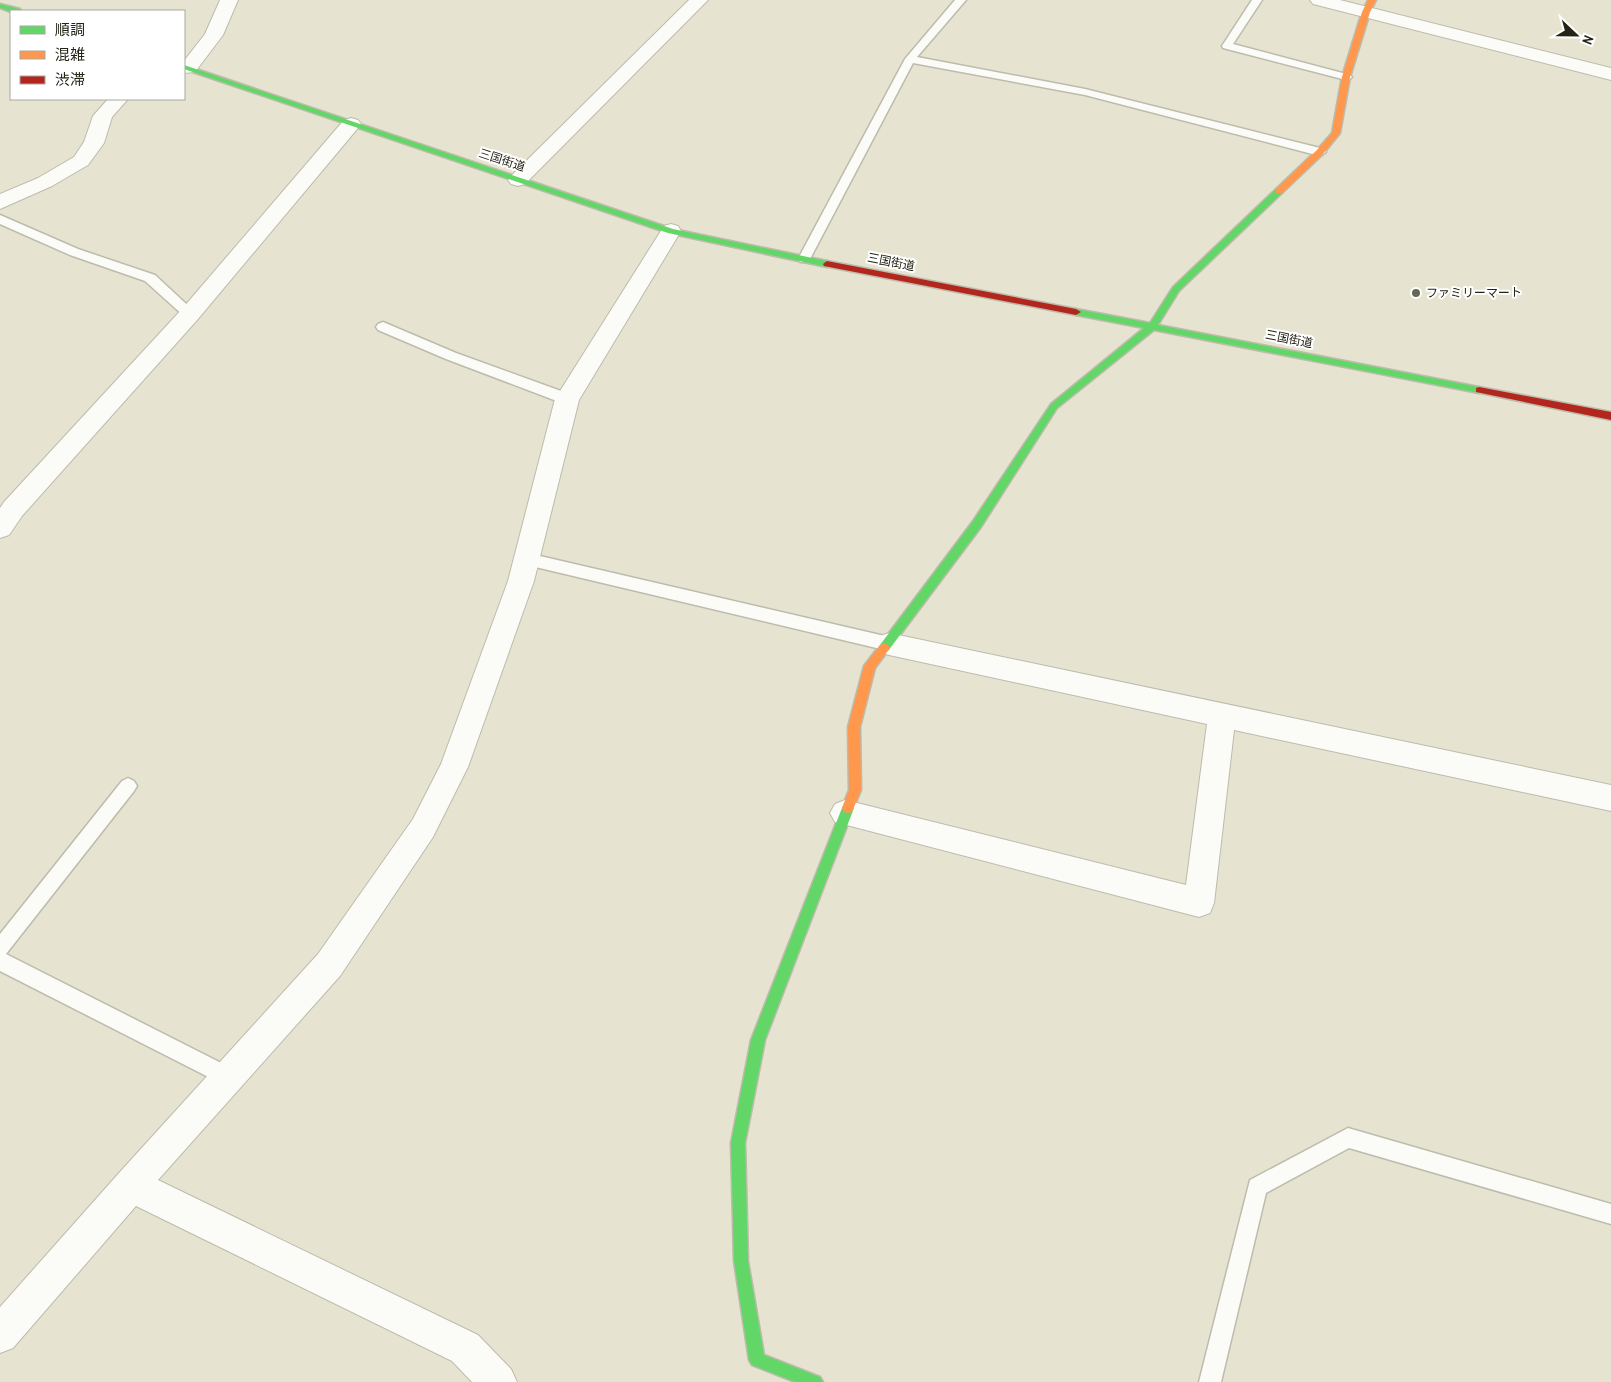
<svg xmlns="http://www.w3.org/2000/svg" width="1611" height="1382" font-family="'Archivo Narrow','Noto Sans JP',sans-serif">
	<rect width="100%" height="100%" fill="#e6e4d0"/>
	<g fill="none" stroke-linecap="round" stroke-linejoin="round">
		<defs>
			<g id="lane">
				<polygon points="955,0 966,0 917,57 1085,89 1324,149 1326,152 1320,156 1085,95 913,63 810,259 808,262 800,262 798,259 905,59"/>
				<polygon points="1252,0 1262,0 1233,44 1350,75 1352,77 1350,79 1346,80 1223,48 1222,46"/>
				<polygon points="0,215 78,249 155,275 197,314 195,317 185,317 145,281 70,255 0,224"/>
				<polygon points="383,322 456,353 572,395 574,399 572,403 562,403 446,359 378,330 376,327 378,324"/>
				<polygon points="527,553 889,637 895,639 897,644 895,649 889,651 527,565 522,563 519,559 522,555"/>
				<polygon points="128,778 134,781 137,786 134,791 6,954 235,1070 238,1077 235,1084 228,1087 0,971 0,934 122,781"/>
				<polygon points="1348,1128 1611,1204 1611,1224 1349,1148 1266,1193 1221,1382 1199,1382 1250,1180"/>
			</g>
			<g id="street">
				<polygon points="220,0 238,0 223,35 195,72 184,73 184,61 205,34"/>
				<polygon points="689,0 708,0 525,184 518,186 511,184 508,180 511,176"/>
				<polygon points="1310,0 1340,0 1611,68 1611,80 1313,4"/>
				<polygon points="108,99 128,99 112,117 104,143 88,165 52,186 0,209 0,194 38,178 74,157 84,142 93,116"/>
				<polygon points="351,118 358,120 361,124 358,128 198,319 22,516 9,535 0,538 0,508 4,502 182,309 344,120"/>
				<polygon points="671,224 678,226 681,231 579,400 534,581 468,767 433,837 340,976 158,1180 478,1335 511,1369 517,1382 472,1382 452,1361 136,1206 13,1348 0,1353 0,1307 119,1173 318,954 413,819 441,764 508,581 555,399 664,226"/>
				<polygon points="889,633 1611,785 1611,811 1234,730 1214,903 1210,913 1199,917 835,822 830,813 835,804 845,800 1186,885 1207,724 889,655 880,652 876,644 880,636"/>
			</g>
			<g id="fast">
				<polygon points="0,4 20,9 21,11 11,12 0,8"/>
				<polygon points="184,65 673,229 827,261 831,264 827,267 668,233 184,69"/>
				<polygon points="1279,188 1283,191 1282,193 1179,291 1158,325 1479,387 1482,388 1482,392 1479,393 1154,330 1057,408 981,527 888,651 880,651 878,648 880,645 973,521 1051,404 1144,328 1076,315 1071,312 1073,310 1076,309 1150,323 1173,287 1276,189"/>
				<polygon points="848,803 852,804 854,808 765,1040 745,1143 748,1261 764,1355 820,1377 823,1382 795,1382 752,1365 749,1360 734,1261 731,1143 751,1040 842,808 844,804"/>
			</g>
			<g id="slow">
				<polygon points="1368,0 1376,0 1370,12 1350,77 1340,133 1323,154 1282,193 1276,193 1276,189 1317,150 1332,133 1342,77 1362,12"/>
				<polygon points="884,643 888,645 890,648 875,668 860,727 861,790 852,812 848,813 844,812 842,808 849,790 848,727 864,666 880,645"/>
			</g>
			<g id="jam">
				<polygon points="827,261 1076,309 1081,312 1076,315 824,266 823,264"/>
				<polygon points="1479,387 1611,412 1611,420 1476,392 1476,388"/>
			</g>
		</defs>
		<use href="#lane" stroke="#bdbbac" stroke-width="3"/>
		<use href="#street" stroke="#bdbbac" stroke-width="2"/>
		<use href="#fast" stroke="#bdbbac" stroke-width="3"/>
		<use href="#slow" stroke="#bdbbac" stroke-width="3"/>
		<use href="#jam" stroke="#bdbbac" stroke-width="3"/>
		<use href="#lane" fill="#fbfbf8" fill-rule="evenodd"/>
		<use href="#street" fill="#fbfbf8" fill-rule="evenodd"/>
		<use href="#fast" fill="#63d668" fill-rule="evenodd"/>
		<use href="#slow" fill="#ff974d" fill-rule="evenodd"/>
		<use href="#jam" fill="#b3261e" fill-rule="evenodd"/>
	</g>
	<circle fill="#696756" stroke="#fff" stroke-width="2" cx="1416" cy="293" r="5"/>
	<g text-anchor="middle" stroke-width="4" stroke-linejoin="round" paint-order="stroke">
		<g font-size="12" fill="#252315" stroke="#fff">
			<text transform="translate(502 160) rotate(18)" y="4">三国街道</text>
			<text transform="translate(891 262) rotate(11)" y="4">三国街道</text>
			<text transform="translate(1289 339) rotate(11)" y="4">三国街道</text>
		</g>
		<g font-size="12" fill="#252315" stroke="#fff" text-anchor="start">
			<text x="1426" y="297">ファミリーマート</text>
		</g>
	</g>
	<rect x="10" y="10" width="175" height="90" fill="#ffffff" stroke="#a8a7a1"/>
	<rect x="20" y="26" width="25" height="8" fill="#63d668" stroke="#a8a7a1"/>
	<text x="55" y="35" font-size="15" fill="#252315">順調</text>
	<rect x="20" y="51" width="25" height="8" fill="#ff974d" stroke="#a8a7a1"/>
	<text x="55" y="60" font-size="15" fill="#252315">混雑</text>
	<rect x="20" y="76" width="25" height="8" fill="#b3261e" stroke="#a8a7a1"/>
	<text x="55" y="85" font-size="15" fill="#252315">渋滞</text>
	<g transform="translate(1576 35) rotate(112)" stroke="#ffffff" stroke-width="4" paint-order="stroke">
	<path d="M0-4L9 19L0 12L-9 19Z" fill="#252315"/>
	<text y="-8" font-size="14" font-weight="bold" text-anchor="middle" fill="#252315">N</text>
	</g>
</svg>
